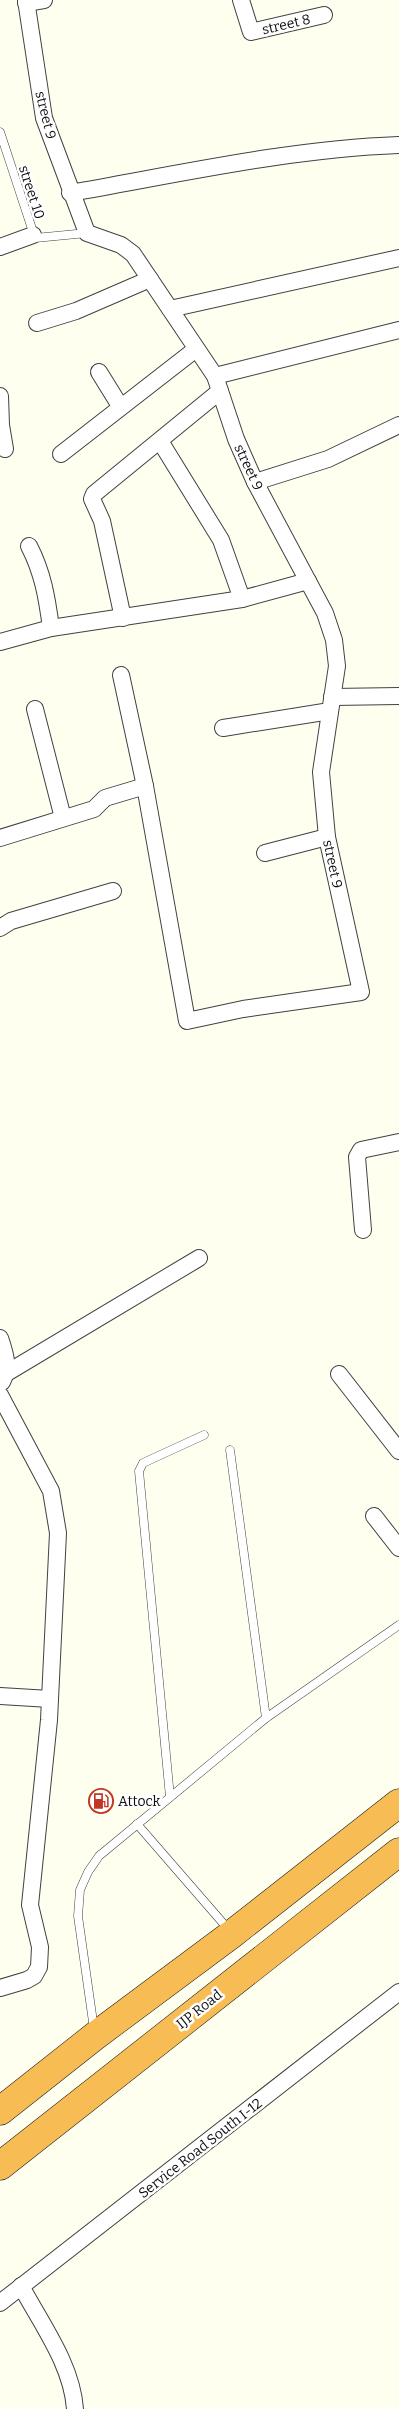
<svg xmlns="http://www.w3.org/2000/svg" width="399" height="2409" font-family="Bitter,serif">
	<rect width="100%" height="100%" fill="#ffffef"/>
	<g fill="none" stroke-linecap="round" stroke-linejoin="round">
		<defs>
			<g id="lane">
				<polyline points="0,132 35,238 87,233"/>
				<polyline points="230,1450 266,1718"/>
				<polyline points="170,1797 139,1471 143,1463 204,1435"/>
				<polyline points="137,1824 229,1930"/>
				<polyline points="94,2029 78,1916 80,1890 88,1872 99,1856 266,1718 399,1625"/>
			</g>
			<g id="street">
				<polyline points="241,0 251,32 324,15"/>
				<polyline points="26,3 44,0"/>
				<path d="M70 193C179 174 289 149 399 145"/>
				<polyline points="0,247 33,235"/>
				<polyline points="170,309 399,258"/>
				<polyline points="37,323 76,311 150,279"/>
				<polyline points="99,372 120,406"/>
				<polyline points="215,376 399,330"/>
				<polyline points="0,396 1,425 5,449"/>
				<polyline points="160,441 221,540 242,599"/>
				<polyline points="61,454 196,349"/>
				<polyline points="255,482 328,459 399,425"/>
				<path d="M29 546C43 573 47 598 51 628"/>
				<polyline points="123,618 102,521 92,499 94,494 220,391"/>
				<polyline points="0,642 51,628 242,599 308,581"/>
				<polyline points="121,675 145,786"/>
				<polyline points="332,697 399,696"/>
				<polyline points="35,709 63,818"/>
				<polyline points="223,728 330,711"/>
				<polyline points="0,838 94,809 105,798 145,786 187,1021 243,1009 361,992 327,837 321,772 337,666 334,640 325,613 255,482 236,439 215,376 133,254 121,245 87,233 44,118 26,0"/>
				<polyline points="265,853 327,837"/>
				<polyline points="0,928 11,921 113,891"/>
				<polyline points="363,1230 357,1157 361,1150 399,1142"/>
				<path d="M0 1338C5 1353 10 1367 2 1382"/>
				<polyline points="339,1374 399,1451"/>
				<polyline points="0,1377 199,1258"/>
				<polyline points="0,1395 51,1491 58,1533 49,1720 30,1905 40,1947 39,1967 34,1976 27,1980 0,1988"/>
				<polyline points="374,1516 399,1548"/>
				<polyline points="0,1696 50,1699"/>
				<path d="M21 2286C42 2325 72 2365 75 2409"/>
				<polyline points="0,2303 399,1992"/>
			</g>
			<g id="highway">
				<polyline points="0,2111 95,2036 232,1934 399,1803"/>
				<polyline points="0,2166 399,1852"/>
			</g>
		</defs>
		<use href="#lane" stroke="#414141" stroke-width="9"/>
		<use href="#street" stroke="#414141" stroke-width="18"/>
		<use href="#highway" stroke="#1f1f1f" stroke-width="29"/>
		<use href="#lane" stroke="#fff" stroke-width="8"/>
		<use href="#street" stroke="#fff" stroke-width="16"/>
		<use href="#highway" stroke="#f7bc54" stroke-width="28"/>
	</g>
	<defs>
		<symbol id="fuel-ring" viewBox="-11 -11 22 22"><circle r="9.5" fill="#fff" stroke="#c13722" stroke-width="1.5"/><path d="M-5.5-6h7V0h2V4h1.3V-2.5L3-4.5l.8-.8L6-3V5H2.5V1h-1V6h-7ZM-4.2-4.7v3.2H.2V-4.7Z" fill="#c13722"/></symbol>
	</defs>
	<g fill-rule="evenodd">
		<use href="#fuel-ring" x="87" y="1787" width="28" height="28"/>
	</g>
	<g text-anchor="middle" stroke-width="5" stroke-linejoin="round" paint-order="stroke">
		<g font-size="14" fill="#0e0e0e" stroke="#fff">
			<text transform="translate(286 24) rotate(-13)" y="5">street 8</text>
			<text transform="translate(46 115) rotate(76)" y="5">street 9</text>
			<text transform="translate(32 192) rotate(72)" y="5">street 10</text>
			<text transform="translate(249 467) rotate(65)" y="5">street 9</text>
			<text transform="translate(333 864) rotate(78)" y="5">street 9</text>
			<text transform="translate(199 2009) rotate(-38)" y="5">IJP Road</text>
			<text transform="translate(200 2148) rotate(-38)" y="5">Service Road South I-12</text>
		</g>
		<g font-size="14" fill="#0e0e0e" stroke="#fff" text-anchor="start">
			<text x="118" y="1806">Attock</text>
		</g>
	</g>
</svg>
